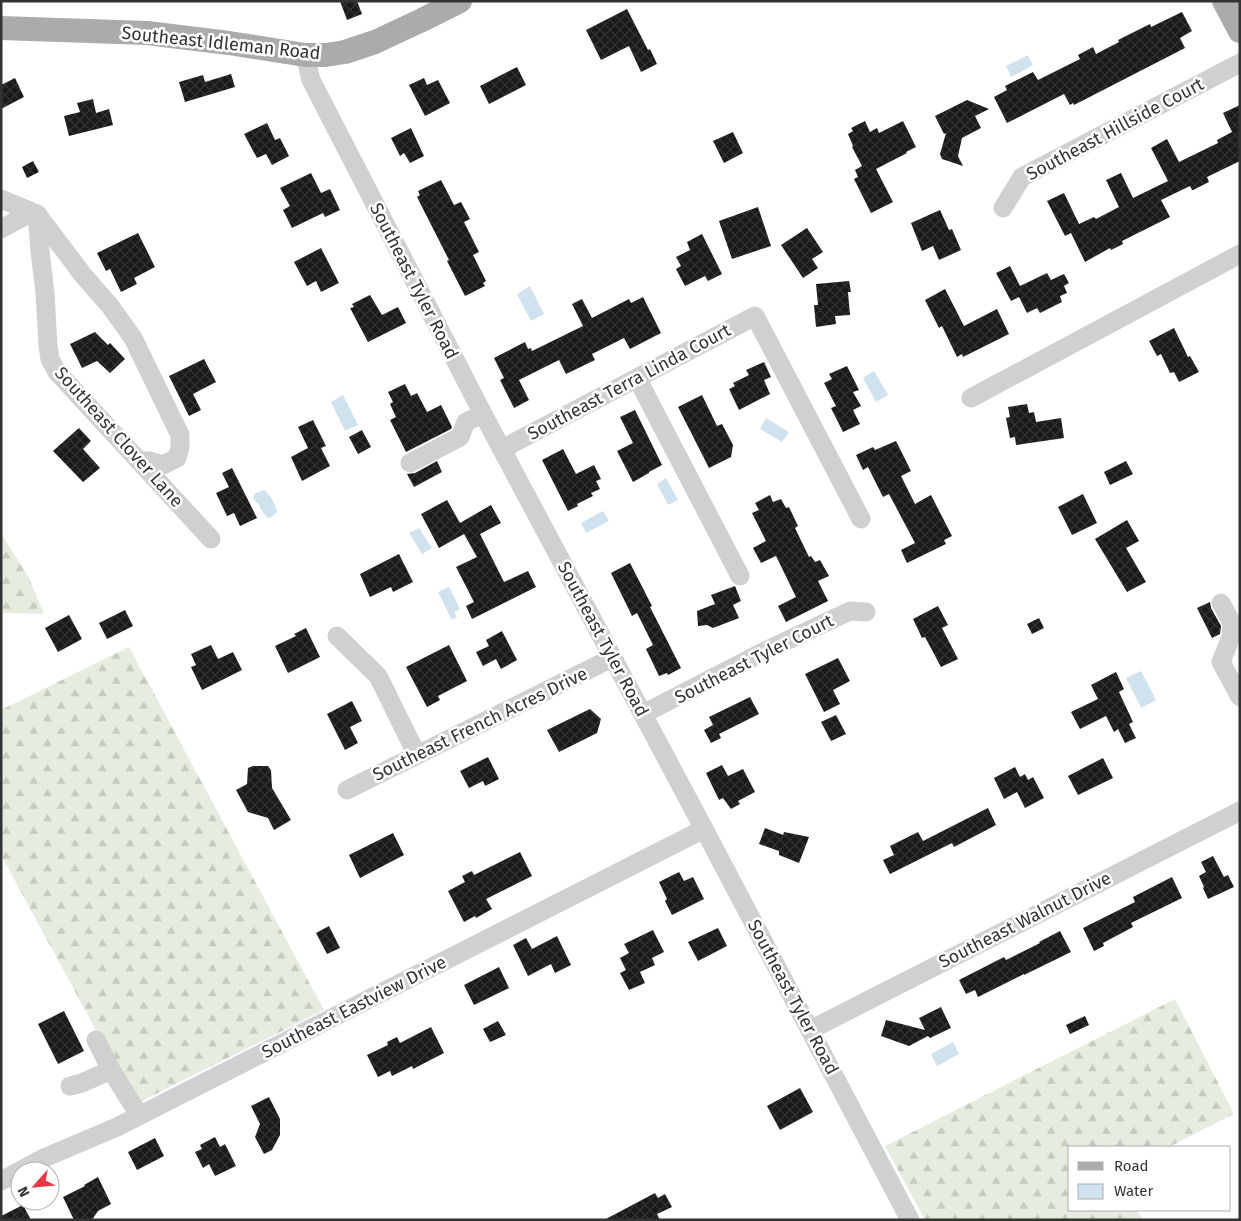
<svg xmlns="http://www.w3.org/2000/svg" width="1241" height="1221" font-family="'Fira Sans',sans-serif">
	<defs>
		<pattern id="forest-firs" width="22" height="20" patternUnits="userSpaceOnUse" patternTransform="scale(1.25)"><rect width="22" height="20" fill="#e6ecdf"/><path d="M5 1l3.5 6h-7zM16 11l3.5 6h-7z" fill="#c6cbc0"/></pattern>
		<pattern id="building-cross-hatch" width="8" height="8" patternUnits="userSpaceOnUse" patternTransform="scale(1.25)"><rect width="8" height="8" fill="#1a1a1a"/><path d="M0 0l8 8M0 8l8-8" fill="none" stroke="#333"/></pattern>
	</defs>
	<rect width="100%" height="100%" fill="#fff"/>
	<g fill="url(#forest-firs)">
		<polygon points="1,533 29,578 44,614 1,613"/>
		<polygon points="129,647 324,1010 136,1104 1,855 1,710"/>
		<polygon points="1175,999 1234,1114 1169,1147 1070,1147 1070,1210 1137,1210 1143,1220 925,1220 885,1146"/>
	</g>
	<g fill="#cfe2ee">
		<polygon points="1028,55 1033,65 1011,77 1006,66"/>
		<polygon points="530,286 544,314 531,321 517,294"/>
		<polygon points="874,371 888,395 876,402 863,378"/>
		<polygon points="343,395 358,425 345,431 331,402"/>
		<polygon points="766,418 789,432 782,442 760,429"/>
		<polygon points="666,478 678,500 668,505 657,484"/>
		<path d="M264 490C271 496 275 503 277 512 274 515 271 518 267 518L262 511 258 503 256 502 253 497 256 493Z"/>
		<polygon points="603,511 609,521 586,533 581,523"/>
		<polygon points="419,528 432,548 422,554 409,533"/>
		<polygon points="449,587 460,609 454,612 457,617 452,620 438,592"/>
		<polygon points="1141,671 1156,700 1141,708 1126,678"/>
		<polygon points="953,1042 959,1054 937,1066 931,1054"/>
	</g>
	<g fill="url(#building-cross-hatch)">
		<polygon points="340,1 357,1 362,14 347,20"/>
		<polygon points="627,9 648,50 650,49 657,64 641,72 629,46 601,60 586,30"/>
		<polygon points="1182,12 1192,31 1180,38 1185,48 1074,105 1073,103 1070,105 1064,94 1007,123 994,97 1007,90 1005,86 1033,72 1038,80 1080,59 1078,55 1093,47 1096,54 1119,42 1118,40 1150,24 1151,27"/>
		<polygon points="517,67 526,85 489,104 480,86"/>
		<polygon points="231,74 235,87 185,102 179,82 203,75 205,82"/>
		<polygon points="15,78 24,97 1,109 1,85"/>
		<polygon points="424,78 427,85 438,80 450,103 425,116 409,85"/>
		<polygon points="93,99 96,113 109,109 113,125 69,136 64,116 80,112 77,103"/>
		<polygon points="967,100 989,109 975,116 981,128 962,138 958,156 963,166 942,159 940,154 946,133 944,134 935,116"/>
		<polygon points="1240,105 1240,161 1207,177 1209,182 1193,190 1192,190 1190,186 1161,200 1170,217 1122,241 1123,244 1111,250 1110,248 1085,262 1071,233 1065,236 1047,201 1064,193 1079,224 1094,217 1096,219 1119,207 1106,180 1121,173 1133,198 1168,181 1151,148 1167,139 1179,162 1218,143 1217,140 1232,132 1223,113"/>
		<polygon points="865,121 870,132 877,128 879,133 903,121 916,147 906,152 907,153 876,169 893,202 871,213 854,179 858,177 855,170 862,166 852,147 853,146 848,134 853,131 851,128"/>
		<polygon points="267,123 275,140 280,138 289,156 272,165 266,154 257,158 244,134"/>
		<polygon points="411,128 424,156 410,163 404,153 400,156 391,138"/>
		<polygon points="733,132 743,153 724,163 713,141"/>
		<polygon points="33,161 39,172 27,178 22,167"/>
		<polygon points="311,173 321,193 330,189 340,210 325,217 323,213 292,228 283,210 290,206 280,188"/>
		<polygon points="441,180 454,205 461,202 470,219 464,222 479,252 473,255 486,281 483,283 485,286 465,296 447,261 449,260 417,197 420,195 418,191"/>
		<polygon points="758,207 771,246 732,259 719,221"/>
		<polygon points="940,210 949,230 952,229 961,250 939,260 933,246 922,251 911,223"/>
		<polygon points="807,228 823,252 812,259 818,268 803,278 781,245"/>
		<polygon points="138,233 155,267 134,278 137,284 121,292 110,269 106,271 97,253"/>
		<polygon points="702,234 722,274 708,281 705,276 685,286 676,269 681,266 676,257 690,250 687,242"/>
		<polygon points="321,248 339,283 321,292 316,281 307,286 294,262"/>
		<polygon points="1010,266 1020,286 1047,273 1051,280 1064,274 1069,283 1064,286 1067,293 1060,296 1062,302 1040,313 1037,308 1027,313 1019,297 1011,301 996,273"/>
		<polygon points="849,281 851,292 848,292 850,315 835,316 836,324 816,327 814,305 818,305 816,284"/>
		<polygon points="945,289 964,326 997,309 1009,334 963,357 962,354 957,357 942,326 939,328 925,300"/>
		<polygon points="370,295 382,315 398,307 406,323 368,342 350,308 354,307 352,304"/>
		<polygon points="643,297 661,333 630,349 624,338 592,354 595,360 566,374 559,360 519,380 529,400 514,408 500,380 504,378 494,358 525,342 528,349 531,348 532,351 583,326 572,304 582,299 592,318 629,299 631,303"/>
		<polygon points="1174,328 1188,357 1190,356 1199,372 1179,382 1174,372 1170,373 1161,354 1157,356 1149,341"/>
		<polygon points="95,332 108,345 110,343 125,359 110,373 97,361 82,368 70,344"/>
		<polygon points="204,359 216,382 193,394 201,410 189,416 169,376"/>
		<polygon points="764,362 771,377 764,380 770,394 739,410 729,389 735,386 733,383 749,375 746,370"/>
		<polygon points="847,366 859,390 853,392 861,406 853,410 860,424 843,432 831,408 836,406 824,383 832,379 829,374"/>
		<polygon points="405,384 411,396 417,393 427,412 441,405 452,427 451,429 406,452 390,420 396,417 390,404 393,402 388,392"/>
		<polygon points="702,395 717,426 722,424 733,445 731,457 709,468 678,407"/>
		<polygon points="1027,404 1029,413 1034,412 1036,422 1061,418 1064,438 1016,445 1015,437 1010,438 1006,418 1010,417 1008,407"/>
		<polygon points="635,410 662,465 649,472 649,473 633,482 617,451 633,443 620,417"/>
		<polygon points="313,420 326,446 321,448 330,466 302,481 291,457 308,448 298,427"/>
		<polygon points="79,428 91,441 83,449 100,468 83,482 53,451"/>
		<polygon points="362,430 371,447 358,454 349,437"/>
		<polygon points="896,441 911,471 901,476 915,504 931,495 952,536 944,540 946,544 907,563 901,550 915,543 889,494 883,497 868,467 863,470 856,455 873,447 875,450"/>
		<polygon points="563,449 576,474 594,465 601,479 596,481 600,489 591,493 593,496 577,504 578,506 568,511 542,460"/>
		<polygon points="437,461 442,472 414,487 407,474 415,473"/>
		<polygon points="1126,461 1133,474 1110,485 1104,472"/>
		<polygon points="232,468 257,518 240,526 234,513 227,516 216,493 229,487 222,473"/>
		<polygon points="1083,494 1097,523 1072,535 1058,507"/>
		<polygon points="770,495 773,502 781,499 786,508 789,507 798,526 795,528 809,557 811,556 815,562 820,560 829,576 818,581 828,601 786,622 778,606 796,597 776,556 761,563 753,548 766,541 752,513 759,510 755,503"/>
		<polygon points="447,500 460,523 491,505 501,523 480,534 504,582 528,571 536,587 472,619 466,606 474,602 456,567 477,557 464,534 439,548 421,514"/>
		<polygon points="1127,520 1139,541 1126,548 1146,582 1127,592 1095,539"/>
		<polygon points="399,554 413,582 393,592 391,587 370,597 360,574"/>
		<polygon points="630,563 652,606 650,607 681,668 668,675 667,673 659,676 646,649 653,645 637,613 632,616 611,573"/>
		<polygon points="735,586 741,601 733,605 739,618 713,628 707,625 698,626 697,611 715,604 711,595"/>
		<polygon points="1210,602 1211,608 1221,626 1220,634 1212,638 1197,608"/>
		<polygon points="938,606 948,625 942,628 958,659 941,667 925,637 922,638 913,619"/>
		<polygon points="125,610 133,626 107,639 99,623"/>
		<polygon points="69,615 82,639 58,652 45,628"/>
		<polygon points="1039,618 1044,628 1032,634 1027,624"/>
		<polygon points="306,628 320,657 288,673 275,646 296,636 294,634"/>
		<polygon points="502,631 517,660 501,669 496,659 483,666 476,652 489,646 486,640"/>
		<polygon points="211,645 218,659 233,652 242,670 202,690 191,667 196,665 191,654"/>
		<polygon points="449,645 467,681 438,696 440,700 427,707 406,667"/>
		<polygon points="838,658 850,681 833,690 840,704 824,712 805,674"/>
		<polygon points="1116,672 1124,689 1119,692 1133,722 1129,724 1136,738 1125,743 1118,729 1114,732 1106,716 1080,729 1071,712 1098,699 1091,685"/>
		<polygon points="750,697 759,714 719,734 721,738 711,743 704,730 713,725 709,717"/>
		<polygon points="352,701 362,721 350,727 358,743 345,750 327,714"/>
		<polygon points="590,709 601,719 597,733 559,752 547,730"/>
		<polygon points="836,715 846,734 831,741 821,722"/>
		<polygon points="488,757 499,779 485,786 483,781 469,788 460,771"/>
		<polygon points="1103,758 1113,778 1078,795 1068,776"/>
		<polygon points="722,765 728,776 743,769 755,792 738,801 740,804 731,809 723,798 719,800 706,773"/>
		<polygon points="253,766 268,766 271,770 272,788 291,820 274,830 268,818 248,812 236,790 247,784 248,768"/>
		<polygon points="1015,767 1020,777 1025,774 1028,780 1033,777 1044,798 1025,808 1017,792 1004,799 994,778"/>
		<polygon points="988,808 996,825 954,847 952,843 890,874 883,860 894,855 890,846 918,832 923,841"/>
		<polygon points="765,828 783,835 784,832 809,837 799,863 779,855 779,851 759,844"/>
		<polygon points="393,833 404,855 360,878 349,855"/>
		<polygon points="520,852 532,876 486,899 492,909 476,918 475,916 464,922 448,891 465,882 462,876 472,871 474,875"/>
		<polygon points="1213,856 1224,877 1228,875 1234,887 1208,899 1203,888 1204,887 1199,876 1206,872 1201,862"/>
		<polygon points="679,872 684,881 693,877 704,899 672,915 665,901 667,899 659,882"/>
		<polygon points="1172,877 1182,898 1131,923 1133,927 1103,943 1104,946 1094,951 1083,928 1135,902 1133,897"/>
		<polygon points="329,926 340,948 327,954 316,933"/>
		<polygon points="718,928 727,946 698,961 688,942"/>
		<polygon points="653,930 664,952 652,958 655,965 640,972 645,983 629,990 620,973 626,970 620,958 629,953 624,944"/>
		<polygon points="1060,931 1071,952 1024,975 1024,974 978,997 975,990 966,994 959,980 1004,957 1006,960 1040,943 1039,942"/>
		<polygon points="557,936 571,965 555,973 551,964 528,976 513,945 526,938 532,949"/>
		<polygon points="499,967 509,988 474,1005 464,985"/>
		<polygon points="941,1007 951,1028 930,1038 928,1036 909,1046 881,1036 886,1020 925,1030 919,1018"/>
		<polygon points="64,1011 84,1051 58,1064 38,1024"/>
		<polygon points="1085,1016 1089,1025 1070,1034 1066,1025"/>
		<polygon points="498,1021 506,1035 490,1042 483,1029"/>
		<polygon points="431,1027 444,1053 413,1069 412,1066 392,1076 390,1071 378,1077 367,1055 388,1045 387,1042 397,1037 400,1043"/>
		<polygon points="800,1088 813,1112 780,1130 767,1106"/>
		<polygon points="269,1097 280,1119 280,1135 272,1150 264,1154 255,1137 260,1124 251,1106"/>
		<polygon points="215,1137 220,1147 225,1144 236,1166 215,1176 209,1164 203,1168 195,1152 202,1149 200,1145"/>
		<polygon points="155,1138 164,1156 137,1170 128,1152"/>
		<polygon points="98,1177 111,1204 98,1211 92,1220 74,1220 63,1197 85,1186 84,1185"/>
		<polygon points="655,1193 658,1198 665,1194 672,1207 657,1214 660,1220 604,1220"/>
		<polygon points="23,1205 31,1220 1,1220 1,1216"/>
	</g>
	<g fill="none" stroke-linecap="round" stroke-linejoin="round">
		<g stroke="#d0d0d0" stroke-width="19">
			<polyline points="305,55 311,80 483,414 704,829 910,1220"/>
			<polyline points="1,199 37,214 40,251 45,293 48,346 50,359 57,372 211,539"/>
			<polyline points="1003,208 1022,177 1240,63"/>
			<polyline points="37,214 83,275 110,306 133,338 180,435 180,447 177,458 163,465 150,461 139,461"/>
			<polyline points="1,229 32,212"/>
			<polyline points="637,378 740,576"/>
			<polyline points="971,398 1240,254"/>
			<polyline points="502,449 755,316 861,519"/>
			<polyline points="410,463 460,437 466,422 483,414"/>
			<polyline points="1221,603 1232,623 1231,637 1221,662 1240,697"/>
			<polyline points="337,636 378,676 417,755"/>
			<polyline points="643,714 767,650 850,611 866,612"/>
			<polyline points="347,790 612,658"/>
			<polyline points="810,1030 1240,811"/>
			<polyline points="96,1040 111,1070 139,1115"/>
			<polyline points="70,1086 82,1083 111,1070"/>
			<polyline points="1,1181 44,1158 117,1127 704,829"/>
		</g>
		<g stroke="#ababab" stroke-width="24">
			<polyline points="1224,1 1240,31"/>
			<polyline points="1,28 147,33 229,43 305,55 325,55 345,52 375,42 422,20 460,1"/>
		</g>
	</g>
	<g text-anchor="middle" stroke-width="5" stroke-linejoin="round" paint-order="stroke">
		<g font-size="18" fill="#333" stroke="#fff">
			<text transform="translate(221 43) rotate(6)" y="6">Southeast Idleman Road</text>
			<text transform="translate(1115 129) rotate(-28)" y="6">Southeast Hillside Court</text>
			<text transform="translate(414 281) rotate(63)" y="6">Southeast Tyler Road</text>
			<text transform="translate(629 382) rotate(-28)" y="6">Southeast Terra Linda Court</text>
			<text transform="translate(119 437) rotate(48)" y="6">Southeast Clover Lane</text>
			<text transform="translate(603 639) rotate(62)" y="6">Southeast Tyler Road</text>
			<text transform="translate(754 659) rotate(-27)" y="6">Southeast Tyler Court</text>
			<text transform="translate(480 724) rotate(-26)" y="6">Southeast French Acres Drive</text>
			<text transform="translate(1025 920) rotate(-27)" y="6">Southeast Walnut Drive</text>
			<text transform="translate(793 997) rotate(62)" y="6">Southeast Tyler Road</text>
			<text transform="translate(354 1007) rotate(-27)" y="6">Southeast Eastview Drive</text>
		</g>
	</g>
	<rect width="1241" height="1221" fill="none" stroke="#333333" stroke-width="5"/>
	<rect x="1068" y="1146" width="162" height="65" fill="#ffffff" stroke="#adadad"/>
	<rect x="1078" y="1162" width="25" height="8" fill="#ababab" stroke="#adadad"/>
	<text x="1114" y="1171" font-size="15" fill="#333333">Road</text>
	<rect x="1078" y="1184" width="25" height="15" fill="#cfe2ee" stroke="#adadad"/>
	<text x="1114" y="1196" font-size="15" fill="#333333">Water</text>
	<g transform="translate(35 1186) rotate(243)"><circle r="24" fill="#ffffff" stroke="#adadad"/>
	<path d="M0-4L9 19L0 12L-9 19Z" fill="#e63946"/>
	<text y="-8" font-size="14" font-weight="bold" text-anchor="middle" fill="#333333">N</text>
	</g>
</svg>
